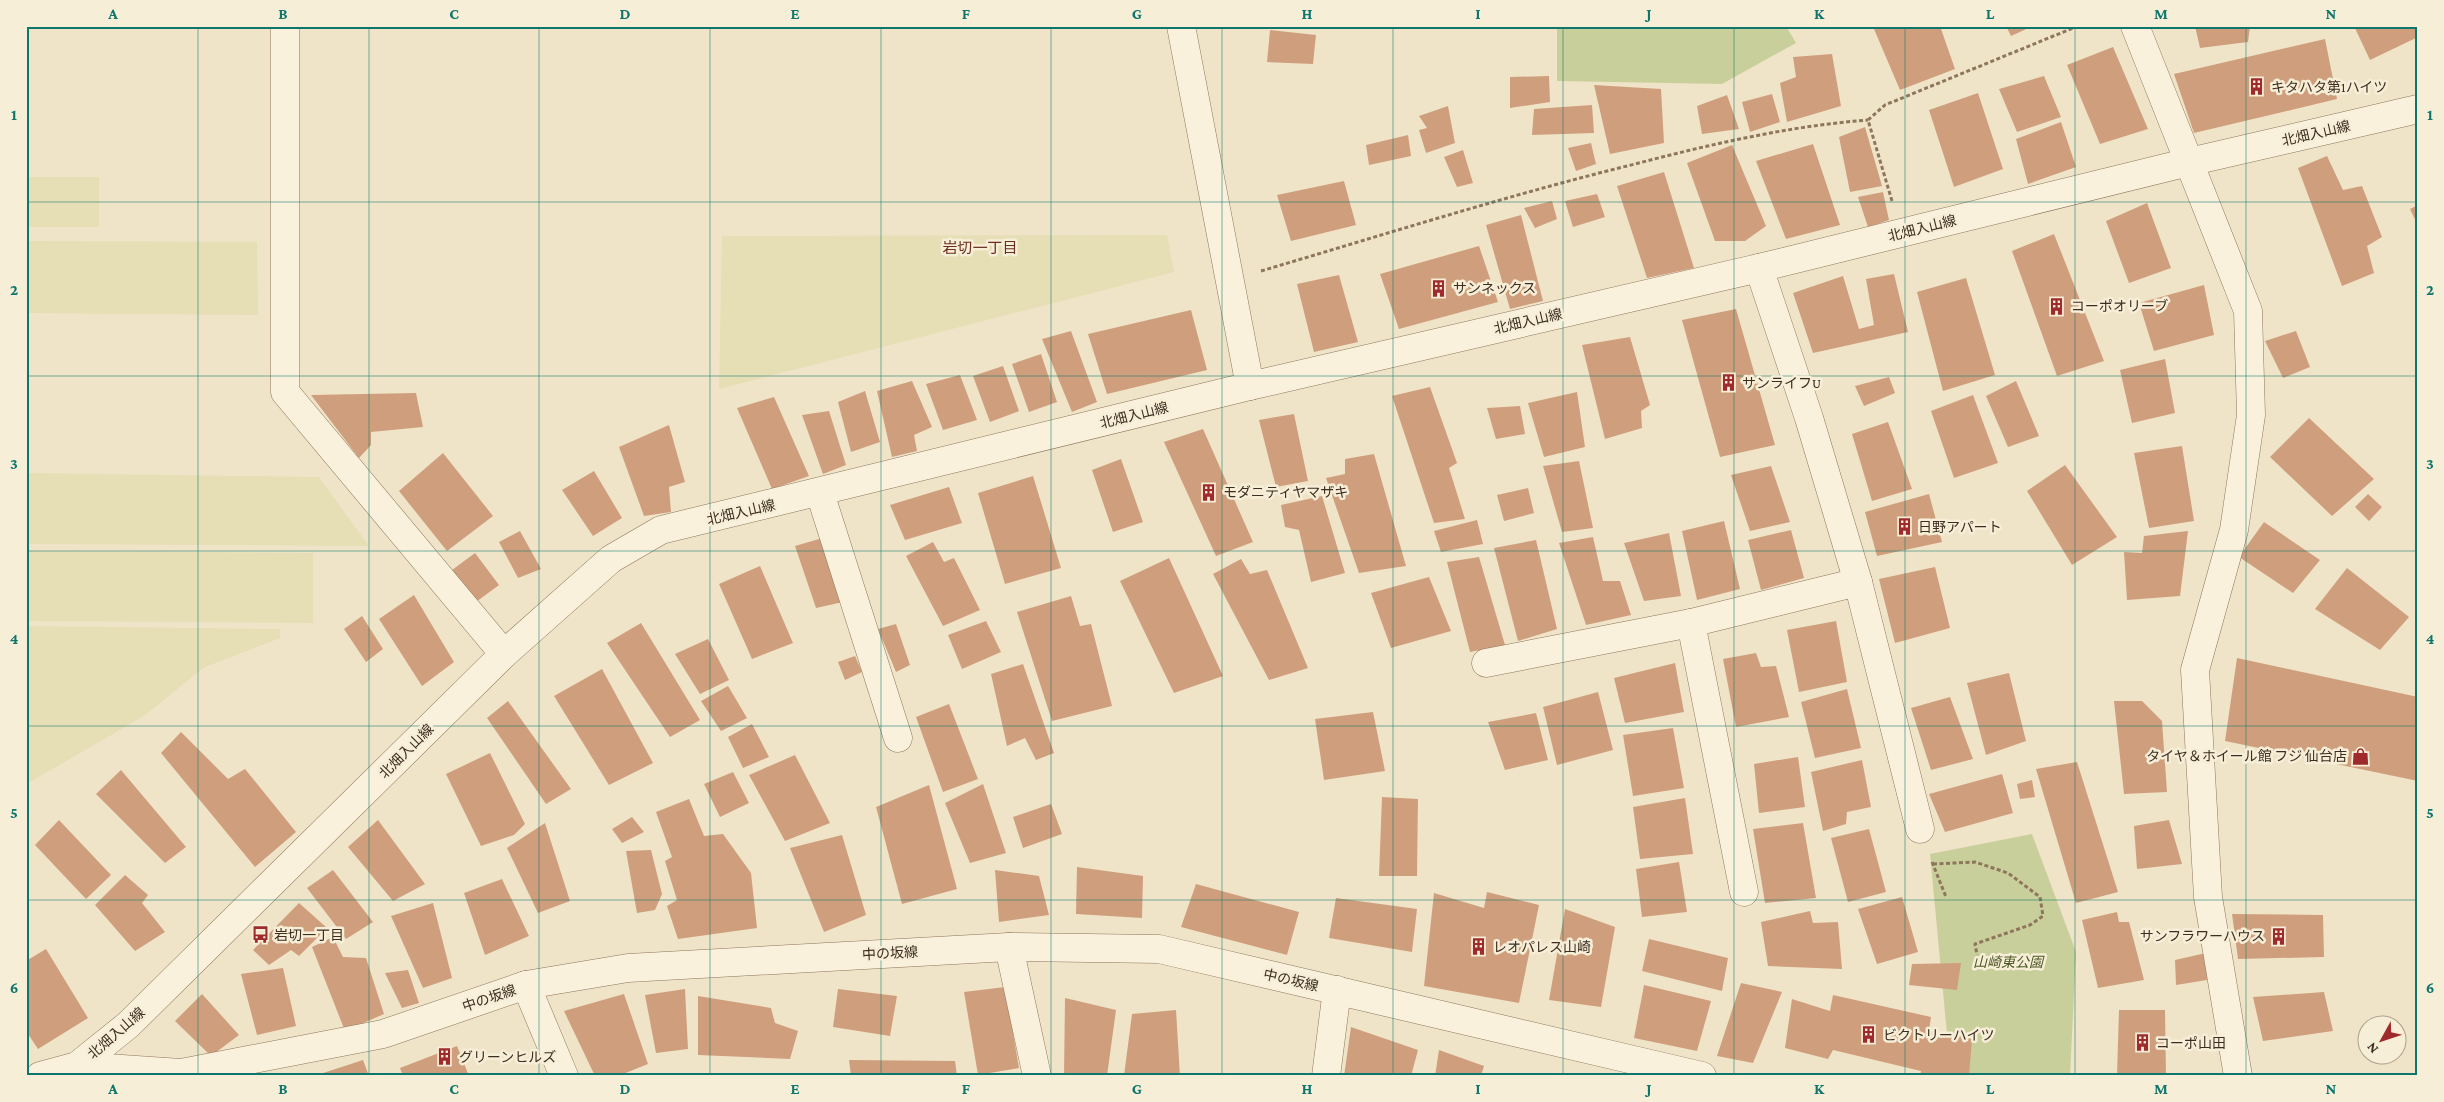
<svg xmlns="http://www.w3.org/2000/svg" width="2444" height="1102" font-family="'Crimson Pro','Noto Sans JP',serif">
	<rect width="100%" height="100%" fill="#f0e4c8"/>
	<g fill="#e6deb5">
		<rect x="26" y="177" width="73" height="50"/>
		<polygon points="1167,235 1174,272 719,389 722,236"/>
		<polygon points="26,241 257,242 258,315 26,313"/>
		<polygon points="26,473 319,477 369,546 26,544"/>
		<polygon points="26,551 313,553 313,623 26,621"/>
		<polygon points="26,626 280,629 280,638 203,668 144,716 30,782 26,782"/>
	</g>
	<g fill="#c9cf9b">
		<polygon points="1557,26 1786,26 1796,43 1722,84 1557,81"/>
		<polygon points="2032,834 2076,952 2070,1076 1951,1076 1930,854"/>
	</g>
	<g fill="#cf9f7d">
		<polygon points="1882,26 1940,26 1955,69 1900,90 1874,29"/>
		<polygon points="2006,26 2033,26 2011,36"/>
		<polygon points="2195,26 2250,26 2248,42 2200,48"/>
		<polygon points="2354,26 2418,26 2418,37 2370,60"/>
		<polygon points="1270,30 1316,35 1313,64 1267,62"/>
		<polygon points="2325,39 2337,99 2194,133 2174,74"/>
		<polygon points="2113,47 2148,129 2100,144 2067,65"/>
		<polygon points="1832,54 1841,106 1787,122 1780,83 1796,77 1793,57"/>
		<polygon points="1549,76 1550,102 1510,108 1510,77"/>
		<polygon points="2044,76 2061,117 2017,132 1999,89"/>
		<polygon points="1594,85 1661,89 1664,143 1610,154"/>
		<polygon points="1978,93 2003,169 1954,187 1929,110"/>
		<polygon points="1772,94 1780,122 1750,132 1742,102"/>
		<polygon points="1727,95 1739,129 1702,134 1697,106"/>
		<polygon points="1592,105 1594,133 1532,135 1534,109"/>
		<polygon points="1448,106 1455,143 1426,153 1419,130 1427,128 1419,116"/>
		<polygon points="2061,122 2076,167 2028,184 2016,139"/>
		<polygon points="1865,127 1882,186 1850,192 1839,137"/>
		<polygon points="1408,135 1411,156 1369,165 1366,145"/>
		<polygon points="1591,143 1596,164 1576,171 1568,148"/>
		<polygon points="1813,144 1840,225 1786,239 1756,161"/>
		<polygon points="1732,145 1766,226 1745,241 1715,241 1687,163"/>
		<polygon points="1463,150 1473,183 1457,187 1444,157"/>
		<polygon points="2327,156 2343,190 2362,186 2382,237 2367,246 2374,273 2342,286 2298,168"/>
		<polygon points="1664,172 1694,268 1647,278 1617,186"/>
		<polygon points="1344,181 1356,225 1291,241 1277,195"/>
		<polygon points="1883,192 1889,220 1868,227 1858,197"/>
		<polygon points="1597,194 1605,217 1573,227 1565,201"/>
		<polygon points="1552,201 1557,219 1535,228 1524,208"/>
		<polygon points="2147,203 2171,268 2129,283 2106,221"/>
		<polygon points="2418,205 2418,226 2410,209"/>
		<polygon points="1521,215 1543,301 1510,309 1486,225"/>
		<polygon points="2054,234 2104,361 2057,376 2012,251"/>
		<polygon points="1479,246 1498,302 1399,329 1380,274"/>
		<polygon points="1894,274 1908,332 1813,353 1793,293 1843,276 1859,329 1874,325 1866,279"/>
		<polygon points="1339,275 1358,342 1314,352 1297,284"/>
		<polygon points="1966,278 1995,375 1943,391 1917,292"/>
		<polygon points="2204,285 2214,335 2154,351 2139,303"/>
		<polygon points="1736,309 1775,445 1720,457 1682,320"/>
		<polygon points="1191,310 1207,370 1107,394 1088,334"/>
		<polygon points="1071,331 1097,402 1072,412 1042,339"/>
		<polygon points="2296,331 2310,367 2283,378 2265,341"/>
		<polygon points="1630,337 1650,405 1641,411 1642,428 1605,439 1582,345"/>
		<polygon points="1041,354 1057,402 1029,412 1012,364"/>
		<polygon points="2165,359 2175,413 2132,423 2120,370"/>
		<polygon points="1003,366 1019,411 990,422 973,376"/>
		<polygon points="960,375 977,420 943,430 926,384"/>
		<polygon points="1889,377 1895,393 1864,406 1855,386"/>
		<polygon points="912,381 932,427 914,435 917,451 892,457 877,391"/>
		<polygon points="2016,381 2039,436 2008,447 1986,396"/>
		<polygon points="1430,387 1457,463 1449,468 1465,519 1434,523 1392,396"/>
		<polygon points="865,391 880,442 851,452 838,402"/>
		<polygon points="1577,392 1585,447 1544,457 1528,403"/>
		<polygon points="416,393 423,427 371,432 371,445 359,458 311,395"/>
		<polygon points="1973,395 1998,463 1954,478 1931,411"/>
		<polygon points="774,397 809,476 772,489 737,408"/>
		<polygon points="1520,406 1525,434 1496,439 1487,408"/>
		<polygon points="829,411 846,465 823,474 802,415"/>
		<polygon points="1294,414 1308,481 1276,487 1259,420"/>
		<polygon points="2309,418 2374,479 2332,516 2270,457"/>
		<polygon points="1888,422 1912,489 1872,501 1852,434"/>
		<polygon points="669,425 685,482 669,487 671,512 644,516 619,447"/>
		<polygon points="1203,429 1253,542 1216,556 1164,442"/>
		<polygon points="2182,446 2194,521 2149,528 2134,453"/>
		<polygon points="443,453 493,516 447,551 399,491"/>
		<polygon points="1374,454 1406,566 1359,573 1326,478 1345,474 1345,459"/>
		<polygon points="1121,459 1143,522 1113,532 1092,470"/>
		<polygon points="1579,461 1593,528 1562,532 1543,466"/>
		<polygon points="2065,465 2117,537 2072,565 2027,491"/>
		<polygon points="1771,466 1790,522 1750,531 1731,475"/>
		<polygon points="594,471 622,518 593,536 562,490"/>
		<polygon points="1033,476 1061,568 1005,584 978,493"/>
		<polygon points="949,487 962,523 905,540 890,505"/>
		<polygon points="1528,488 1534,513 1504,521 1497,495"/>
		<polygon points="1929,494 1942,542 1877,556 1865,512"/>
		<polygon points="2368,494 2382,507 2369,521 2355,507"/>
		<polygon points="1322,496 1345,573 1311,582 1299,530 1285,527 1281,505"/>
		<polygon points="1477,520 1483,544 1441,552 1434,531"/>
		<polygon points="1724,521 1740,589 1697,600 1682,531"/>
		<polygon points="2264,522 2320,560 2293,593 2239,557"/>
		<polygon points="1791,530 1804,578 1761,590 1748,540"/>
		<polygon points="520,531 541,569 518,578 499,542"/>
		<polygon points="2188,531 2180,596 2127,600 2124,552 2142,553 2144,536"/>
		<polygon points="1669,533 1681,596 1644,601 1624,543"/>
		<polygon points="826,537 843,602 816,608 795,546"/>
		<polygon points="1593,537 1603,581 1620,581 1631,615 1586,625 1559,543"/>
		<polygon points="1536,540 1557,629 1518,641 1494,548"/>
		<polygon points="933,542 944,562 954,558 980,610 943,626 906,556"/>
		<polygon points="475,553 499,585 476,602 452,570"/>
		<polygon points="1479,557 1505,645 1470,652 1447,562"/>
		<polygon points="1169,558 1223,676 1174,693 1120,581"/>
		<polygon points="1241,559 1250,574 1267,570 1308,668 1269,680 1213,574"/>
		<polygon points="760,566 793,643 752,659 719,584"/>
		<polygon points="1935,567 1950,628 1895,643 1879,579"/>
		<polygon points="2347,568 2409,617 2380,650 2315,609"/>
		<polygon points="1429,577 1451,631 1391,648 1371,593"/>
		<polygon points="414,595 454,662 422,686 379,619"/>
		<polygon points="1071,596 1080,626 1091,624 1112,706 1052,721 1017,612"/>
		<polygon points="362,616 383,649 366,662 344,629"/>
		<polygon points="986,621 1001,652 962,669 948,635"/>
		<polygon points="1836,621 1847,682 1799,692 1787,630"/>
		<polygon points="641,623 700,720 670,737 607,643"/>
		<polygon points="896,624 910,665 896,672 878,629"/>
		<polygon points="708,639 729,680 700,694 675,654"/>
		<polygon points="1756,653 1761,667 1776,666 1789,717 1736,727 1723,659"/>
		<polygon points="855,656 862,672 845,680 838,662"/>
		<polygon points="2237,658 2418,697 2418,781 2225,741"/>
		<polygon points="1675,663 1684,712 1625,723 1614,678"/>
		<polygon points="1023,664 1054,753 1036,760 1025,738 1007,746 991,674"/>
		<polygon points="602,669 653,763 609,785 554,696"/>
		<polygon points="2009,673 2026,741 1986,755 1967,683"/>
		<polygon points="728,686 747,718 721,731 701,701"/>
		<polygon points="1847,689 1861,748 1815,758 1801,702"/>
		<polygon points="1598,692 1613,750 1557,765 1543,707"/>
		<polygon points="1950,697 1973,759 1931,770 1911,708"/>
		<polygon points="508,701 571,789 546,804 487,718"/>
		<polygon points="2114,701 2142,701 2162,721 2167,792 2124,794"/>
		<polygon points="949,704 978,779 943,792 916,717"/>
		<polygon points="1373,712 1385,771 1324,780 1315,719"/>
		<polygon points="1536,713 1548,760 1505,770 1488,722"/>
		<polygon points="752,724 769,757 743,768 728,737"/>
		<polygon points="1673,728 1684,788 1633,796 1623,735"/>
		<polygon points="181,732 228,779 245,769 296,832 255,867 161,753"/>
		<polygon points="490,753 525,824 514,835 481,846 446,774"/>
		<polygon points="795,755 830,823 785,841 749,775"/>
		<polygon points="1798,757 1805,807 1759,813 1754,764"/>
		<polygon points="1862,760 1871,807 1847,812 1846,824 1823,831 1811,772"/>
		<polygon points="2077,762 2118,892 2076,903 2036,769"/>
		<polygon points="121,770 186,847 165,863 96,794"/>
		<polygon points="733,772 749,803 720,817 704,784"/>
		<polygon points="2002,774 2013,813 1945,832 1929,794"/>
		<polygon points="2032,780 2035,797 2020,799 2017,784"/>
		<polygon points="983,784 1006,853 970,863 945,803"/>
		<polygon points="929,785 957,889 902,904 876,807"/>
		<polygon points="1382,797 1418,799 1417,876 1379,876"/>
		<polygon points="1685,798 1693,854 1640,859 1633,807"/>
		<polygon points="689,799 704,836 723,834 751,873 757,928 678,939 667,906 677,900 665,861 672,857 656,812"/>
		<polygon points="1051,804 1062,834 1023,848 1013,817"/>
		<polygon points="632,817 644,832 622,843 612,829"/>
		<polygon points="59,820 111,875 86,899 35,845"/>
		<polygon points="378,820 425,884 393,901 348,847"/>
		<polygon points="2169,820 2182,864 2137,869 2134,826"/>
		<polygon points="545,823 570,901 538,913 507,848"/>
		<polygon points="1803,823 1816,898 1765,903 1753,829"/>
		<polygon points="1869,829 1886,892 1848,902 1831,838"/>
		<polygon points="842,835 866,915 824,932 790,848"/>
		<polygon points="651,850 662,894 655,910 637,913 626,851"/>
		<polygon points="1679,862 1687,912 1642,917 1636,869"/>
		<polygon points="1077,867 1143,876 1142,918 1076,914"/>
		<polygon points="333,870 373,922 346,939 307,888"/>
		<polygon points="995,870 1039,876 1049,915 999,922"/>
		<polygon points="125,875 148,895 142,903 165,932 135,951 95,905"/>
		<polygon points="502,879 529,936 485,955 464,893"/>
		<polygon points="1196,884 1299,912 1287,955 1181,927"/>
		<polygon points="1487,892 1539,905 1519,1003 1424,986 1434,893 1484,908"/>
		<polygon points="1902,897 1918,952 1877,964 1858,909"/>
		<polygon points="1336,898 1417,909 1412,952 1329,938"/>
		<polygon points="299,903 327,928 299,956 291,950 269,965 253,950"/>
		<polygon points="433,903 452,978 423,988 391,916"/>
		<polygon points="1565,909 1615,927 1601,1007 1549,1000"/>
		<polygon points="1810,911 1813,923 1838,922 1842,969 1768,966 1761,922"/>
		<polygon points="2117,912 2119,922 2129,922 2144,980 2098,988 2082,920"/>
		<polygon points="2232,914 2323,915 2324,957 2238,959"/>
		<polygon points="333,937 343,957 366,958 384,1014 345,1031 312,947"/>
		<polygon points="1649,939 1728,958 1722,991 1642,971"/>
		<polygon points="46,949 88,1018 38,1049 26,1031 26,961"/>
		<polygon points="2206,953 2207,980 2176,985 2175,960"/>
		<polygon points="1961,963 1957,990 1909,985 1912,964"/>
		<polygon points="283,968 296,1026 257,1035 241,974"/>
		<polygon points="408,970 419,1003 402,1008 385,973"/>
		<polygon points="1741,983 1782,992 1753,1063 1717,1056"/>
		<polygon points="1644,985 1711,1001 1697,1051 1634,1038"/>
		<polygon points="1005,987 1019,1068 978,1075 964,992"/>
		<polygon points="685,989 688,1049 656,1053 645,995"/>
		<polygon points="838,989 897,996 890,1036 833,1027"/>
		<polygon points="2324,992 2333,1031 2263,1041 2253,997"/>
		<polygon points="202,994 239,1035 211,1056 175,1021"/>
		<polygon points="624,994 648,1064 618,1076 595,1076 564,1011"/>
		<polygon points="1833,995 1931,1017 1929,1031 1972,1039 1969,1076 1920,1076 1921,1071 1833,1050 1828,1059 1785,1048 1792,999 1830,1011"/>
		<polygon points="698,996 771,1008 775,1023 798,1031 790,1059 698,1055"/>
		<polygon points="1065,998 1116,1010 1107,1076 1064,1076"/>
		<polygon points="1176,1010 1180,1076 1124,1076 1132,1014"/>
		<polygon points="2119,1010 2165,1010 2166,1076 2117,1076"/>
		<polygon points="1351,1027 1418,1050 1411,1076 1344,1076"/>
		<polygon points="457,1046 469,1076 403,1076 400,1068"/>
		<polygon points="1439,1050 1484,1066 1481,1076 1435,1076"/>
		<polygon points="363,1060 369,1076 317,1076 317,1075"/>
		<polygon points="849,1060 955,1061 957,1076 851,1076"/>
	</g>
	<g fill="none" stroke-linecap="round" stroke-linejoin="round">
		<defs>
			<g id="minor">
				<polyline points="285,26 285,392 504,654"/>
				<polyline points="1181,26 1250,386"/>
				<polyline points="2135,26 2248,311 2251,415 2234,530 2195,670 2208,897 2238,1076"/>
				<polyline points="1759,268 1809,418 1858,582 1920,829"/>
				<polyline points="820,493 898,738"/>
				<polyline points="1691,623 1744,892"/>
				<polyline points="1486,663 1691,623 1858,582"/>
				<polyline points="1009,947 1037,1076"/>
				<polyline points="526,985 564,1076"/>
				<polyline points="77,1066 181,1073 383,1034 526,985 628,968 1009,947 1159,949 1702,1076"/>
				<polyline points="40,1076 77,1066 128,1025 504,654 611,559 661,530 1250,386 1759,268 2189,162 2418,109"/>
				<polyline points="1326,1076 1337,990"/>
			</g>
		</defs>
		<use href="#minor" stroke="#8d765c" stroke-width="29"/>
		<g stroke="#8d765c" stroke-width="3" stroke-dasharray="4 2.5" stroke-linecap="butt">
			<polyline points="1892,201 1868,120 1885,105 2078,26"/>
			<path d="M1261 271C1386 234 1509 195 1635 164 1712 144 1789 126 1868 120"/>
			<polyline points="1932,862 1946,897"/>
			<polyline points="1933,864 1975,862 2008,873 2040,897 2043,916 2030,925 1975,944 1977,955"/>
		</g>
		<use href="#minor" stroke="#faf1dc" stroke-width="28"/>
	</g>
	<path fill="none" stroke="#0f766e" stroke-width="1" stroke-opacity="0.55" d="M198 26V1076M369 26V1076M539 26V1076M710 26V1076M881 26V1076M1051 26V1076M1222 26V1076M1393 26V1076M1563 26V1076M1734 26V1076M1905 26V1076M2075 26V1076M2246 26V1076M26 202H2418M26 376H2418M26 551H2418M26 726H2418M26 900H2418"/>
	<defs>
		<symbol id="building-bare" viewBox="-9 -9 18 18"><path d="M-4-6H4V6H1V3H-1V6H-4ZM-2.5-4.3h1.7v1.8h-1.7ZM.8-4.3h1.7v1.8H.8ZM-2.5-1h1.7V.8h-1.7ZM.8-1h1.7V.8H.8Z" fill="#9e2a2b" stroke="#f7eed8" stroke-width="2.5" paint-order="stroke"/></symbol>
		<symbol id="shop-bare" viewBox="-9 -9 18 18"><path d="M-5-2.5h2.3a2.7 3.5 0 0 1 5.4 0H5L5.5 6h-11ZM-1.5-2.5h3a1.5 2.3 0 0 0-3 0Z" fill="#9e2a2b" stroke="#f7eed8" stroke-width="2.5" paint-order="stroke"/></symbol>
		<symbol id="bus-bare" viewBox="-9 -9 18 18"><path d="M-5-6H5V4H4V6H2V4H-2V6H-4V4H-5ZM-3.5-4V0h7V-4ZM-3.5 1.2v1.5H-2V1.2ZM2 1.2v1.5H3.5V1.2Z" fill="#9e2a2b" stroke="#f7eed8" stroke-width="2.5" paint-order="stroke"/></symbol>
	</defs>
	<g fill-rule="evenodd">
		<use href="#building-bare" x="2244" y="74" width="25" height="25"/>
		<use href="#building-bare" x="1426" y="276" width="25" height="25"/>
		<use href="#building-bare" x="2044" y="294" width="25" height="25"/>
		<use href="#building-bare" x="1716" y="370" width="25" height="25"/>
		<use href="#building-bare" x="1196" y="480" width="25" height="25"/>
		<use href="#building-bare" x="1892" y="514" width="25" height="25"/>
		<use href="#shop-bare" x="2348" y="744" width="25" height="25"/>
		<use href="#bus-bare" x="248" y="922" width="25" height="25"/>
		<use href="#building-bare" x="2266" y="924" width="25" height="25"/>
		<use href="#building-bare" x="1466" y="934" width="25" height="25"/>
		<use href="#building-bare" x="1856" y="1022" width="25" height="25"/>
		<use href="#building-bare" x="2130" y="1030" width="25" height="25"/>
		<use href="#building-bare" x="432" y="1044" width="25" height="25"/>
	</g>
	<g text-anchor="middle" stroke-width="5" stroke-linejoin="round" paint-order="stroke">
		<g font-size="14" fill="#3d2e20" stroke="#f7eed8" text-anchor="start">
			<text x="2271" y="92">キタハタ第1ハイツ</text>
			<text x="1453" y="293">サンネックス</text>
			<text x="2071" y="311">コーポオリーブ</text>
			<text x="1742" y="388">サンライフU</text>
			<text x="1223" y="497">モダニティヤマザキ</text>
			<text x="1918" y="532">日野アパート</text>
			<text x="2347" y="761" text-anchor="end">タイヤ＆ホイール館 フジ 仙台店</text>
			<text x="274" y="940">岩切一丁目</text>
			<text x="2265" y="941" text-anchor="end">サンフラワーハウス</text>
			<text x="1493" y="952">レオパレス山崎</text>
			<text x="1883" y="1040">ビクトリーハイツ</text>
			<text x="2156" y="1048">コーポ山田</text>
			<text x="459" y="1062">グリーンヒルズ</text>
		</g>
		<g font-size="14" fill="#3d2e20" stroke="#f7eed8">
			<text transform="translate(2316 133) rotate(-13)" y="5">北畑入山線</text>
			<text transform="translate(1922 228) rotate(-14)" y="5">北畑入山線</text>
			<text transform="translate(1528 321) rotate(-13)" y="5">北畑入山線</text>
			<text transform="translate(1134 415) rotate(-14)" y="5">北畑入山線</text>
			<text transform="translate(741 512) rotate(-13)" y="5">北畑入山線</text>
			<text transform="translate(406 751) rotate(-45)" y="5">北畑入山線</text>
			<text transform="translate(890 953) rotate(-3)" y="5">中の坂線</text>
			<text transform="translate(1291 980) rotate(13)" y="5">中の坂線</text>
			<text transform="translate(489 998) rotate(-19)" y="5">中の坂線</text>
			<text transform="translate(116 1033) rotate(-41)" y="5">北畑入山線</text>
		</g>
		<g font-size="14" font-style="italic" fill="#4d5a26" stroke="#f7eed8">
			<text x="2008" y="967">山崎東公園</text>
		</g>
		<g font-size="15" fill="#6b2e1e" stroke="#f7eed8">
			<text x="980" y="253">岩切一丁目</text>
		</g>
	</g>
	<rect width="2444" height="1102" fill="none" stroke="#f7eed8" stroke-width="55"/>
	<g transform="translate(2382 1040) rotate(230)"><circle r="24" fill="#f7eed8" stroke="#ada18e"/>
	<path d="M0-4L9 19L0 12L-9 19Z" fill="#9e2a2b"/>
	<text y="-8" font-size="14" font-weight="bold" text-anchor="middle" fill="#3d2e20">N</text>
	</g>
	<rect x="28" y="28" width="2388" height="1046" fill="none" stroke="#0f766e" stroke-width="2"/>
	<g font-size="16" text-anchor="middle" font-weight="bold" fill="#0f766e">
		<text x="113" y="19">A</text>
		<text x="283" y="19">B</text>
		<text x="454" y="19">C</text>
		<text x="625" y="19">D</text>
		<text x="795" y="19">E</text>
		<text x="966" y="19">F</text>
		<text x="1137" y="19">G</text>
		<text x="1307" y="19">H</text>
		<text x="1478" y="19">I</text>
		<text x="1649" y="19">J</text>
		<text x="1819" y="19">K</text>
		<text x="1990" y="19">L</text>
		<text x="2161" y="19">M</text>
		<text x="2331" y="19">N</text>
		<text x="14" y="120">1</text>
		<text x="2430" y="120">1</text>
		<text x="14" y="295">2</text>
		<text x="2430" y="295">2</text>
		<text x="14" y="469">3</text>
		<text x="2430" y="469">3</text>
		<text x="14" y="644">4</text>
		<text x="2430" y="644">4</text>
		<text x="14" y="818">5</text>
		<text x="2430" y="818">5</text>
		<text x="14" y="993">6</text>
		<text x="2430" y="993">6</text>
		<text x="113" y="1094">A</text>
		<text x="283" y="1094">B</text>
		<text x="454" y="1094">C</text>
		<text x="625" y="1094">D</text>
		<text x="795" y="1094">E</text>
		<text x="966" y="1094">F</text>
		<text x="1137" y="1094">G</text>
		<text x="1307" y="1094">H</text>
		<text x="1478" y="1094">I</text>
		<text x="1649" y="1094">J</text>
		<text x="1819" y="1094">K</text>
		<text x="1990" y="1094">L</text>
		<text x="2161" y="1094">M</text>
		<text x="2331" y="1094">N</text>
	</g>
</svg>
